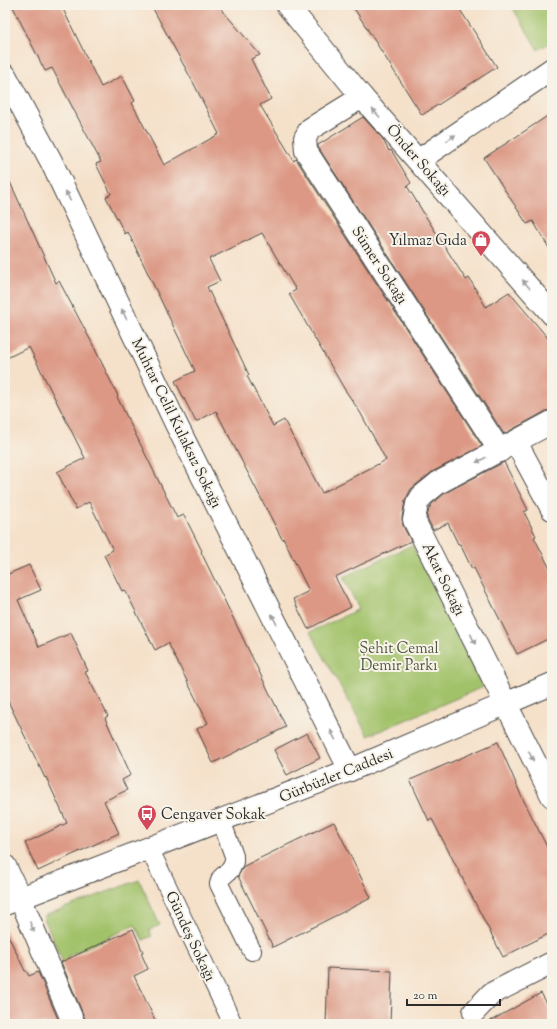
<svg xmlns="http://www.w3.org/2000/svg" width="557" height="1029" font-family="'Sorts Mill Goudy',serif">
	<rect width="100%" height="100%" fill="#f7f3e8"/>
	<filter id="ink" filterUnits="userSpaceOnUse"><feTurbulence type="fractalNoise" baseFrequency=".025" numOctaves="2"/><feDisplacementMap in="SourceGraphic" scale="8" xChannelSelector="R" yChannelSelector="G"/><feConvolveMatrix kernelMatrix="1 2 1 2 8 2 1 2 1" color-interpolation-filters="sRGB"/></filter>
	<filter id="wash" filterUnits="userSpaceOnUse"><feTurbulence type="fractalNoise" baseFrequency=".012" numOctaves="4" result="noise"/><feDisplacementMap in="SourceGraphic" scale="16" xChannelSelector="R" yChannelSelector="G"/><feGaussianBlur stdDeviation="0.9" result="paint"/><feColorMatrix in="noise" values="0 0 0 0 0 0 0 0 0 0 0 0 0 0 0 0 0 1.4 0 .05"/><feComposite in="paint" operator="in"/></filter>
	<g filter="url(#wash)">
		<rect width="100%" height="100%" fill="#f5e1ca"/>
		<g fill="#a2c26a" stroke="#66764a">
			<polygon points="511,5 552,5 552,41 538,50"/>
			<polygon points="412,545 483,687 368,736 310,632 359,609 343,577"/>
			<polygon points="139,880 160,925 149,930 152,936 143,940 135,925 68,956 76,976 70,979 43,916"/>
		</g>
		<g id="blocks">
			<g fill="#dc9884" fill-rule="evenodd">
				<path d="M12 5H61L101 87 122 76 135 101 132 103 164 165 219 134 194 84 151 5H218L260 55 251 59 271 99 260 105 294 161 296 159 482 446 432 472 411 489 405 501 402 518 403 526 411 541 335 577 351 607 308 629 293 599 309 591 283 538 282 539 216 411 196 422 175 381 195 371 128 232 125 234 106 197 111 194 96 164 101 162 52 68 45 71ZM262 233 296 290 289 294 345 390 360 412 386 460 322 493 284 420 273 426 247 376 249 375 207 287 220 281 209 259Z"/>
				<polygon points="352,5 457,5 497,67 422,115"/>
				<polygon points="552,113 552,253 533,221 527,224 484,158"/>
				<polygon points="363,117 382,138 389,151 391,150 411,183 407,186 428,220 466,280 469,278 486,307 509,292 552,343 552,410 546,411 504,434 318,147 318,145"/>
				<polygon points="5,171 56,283 59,281 91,341 118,396 117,397 177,518 184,515 202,551 201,552 286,727 213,763 197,729 208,723 168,643 155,650 125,590 122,591 104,555 113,550 89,502 76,509 57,472 85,458 29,347 5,359"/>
				<polygon points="504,462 528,510 524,512 536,536 534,537 552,573 552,637 517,654 474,568 472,569 460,544 458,544 448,523 433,530 427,518 429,509 432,504 445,493"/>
				<polygon points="29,565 41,590 18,600 39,647 71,633 88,671 85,672 108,716 105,718 131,775 122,780 127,790 104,801 119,833 38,871 25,843 67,823 46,777 45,778 5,695 5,572 6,575"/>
				<polygon points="307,733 320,758 287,775 274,750"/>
				<polygon points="498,742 521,795 552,857 552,932 503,957 432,819 429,821 410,780"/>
				<polygon points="334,822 371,898 273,947 238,876 244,866"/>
				<polygon points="5,929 25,971 26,971 29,976 38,972 60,1024 5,1024"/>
				<polygon points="133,929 143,952 141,953 148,969 134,976 157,1024 86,1024 85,1019 61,962"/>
				<polygon points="328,968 392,971 390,1024 326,1024"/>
				<polygon points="541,993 552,1012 552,1024 485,1024"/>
			</g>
		</g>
	</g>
	<g filter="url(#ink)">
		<use href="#blocks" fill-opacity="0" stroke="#494643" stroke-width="1"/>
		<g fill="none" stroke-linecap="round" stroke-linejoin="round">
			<defs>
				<g id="service">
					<polyline points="221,820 234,856 234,862 231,869 221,878 219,884 252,951"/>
					<polyline points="149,848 233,1024"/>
				</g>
				<g id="minor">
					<polyline points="287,5 362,97 552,314"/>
					<polyline points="5,75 51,161 176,424 350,770"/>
					<polyline points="362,97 310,129 305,138 306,151 500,451"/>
					<polyline points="419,160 552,69"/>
					<polyline points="552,422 438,483 422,496 417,504 414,520 552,796"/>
					<polyline points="516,442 552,509"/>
					<polyline points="5,866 20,898 74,1024"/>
					<polyline points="474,1012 491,994 552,963"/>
				</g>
				<polyline id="tertiary" points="5,904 350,770 552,684"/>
			</defs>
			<use href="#service" stroke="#494643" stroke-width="20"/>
			<use href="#minor" stroke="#494643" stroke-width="24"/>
			<use href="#tertiary" stroke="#494643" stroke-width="24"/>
			<use href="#service" stroke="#fff" stroke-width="18"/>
			<use href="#minor" stroke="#fff" stroke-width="22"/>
			<use href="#tertiary" stroke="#fff" stroke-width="22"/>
		</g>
		<defs><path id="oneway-solid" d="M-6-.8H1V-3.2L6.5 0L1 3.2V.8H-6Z"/></defs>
		<g fill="#a0a0a0">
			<use href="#oneway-solid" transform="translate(376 113) rotate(-132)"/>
			<use href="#oneway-solid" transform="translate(451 138) rotate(-35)"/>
			<use href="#oneway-solid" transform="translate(68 196) rotate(-115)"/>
			<use href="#oneway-solid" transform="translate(526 284) rotate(-131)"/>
			<use href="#oneway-solid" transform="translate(124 314) rotate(-115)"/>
			<use href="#oneway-solid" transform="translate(481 460) rotate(152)"/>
			<use href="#oneway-solid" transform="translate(274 619) rotate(-117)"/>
			<use href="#oneway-solid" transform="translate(473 639) rotate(64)"/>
			<use href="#oneway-solid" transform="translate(333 735) rotate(-117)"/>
			<use href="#oneway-solid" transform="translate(531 756) rotate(63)"/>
			<use href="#oneway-solid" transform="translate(32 927) rotate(67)"/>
		</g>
	</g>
	<defs>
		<symbol id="shop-pin" viewBox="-11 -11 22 30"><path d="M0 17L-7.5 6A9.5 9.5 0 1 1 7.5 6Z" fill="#d1495b" stroke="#f7f3e8"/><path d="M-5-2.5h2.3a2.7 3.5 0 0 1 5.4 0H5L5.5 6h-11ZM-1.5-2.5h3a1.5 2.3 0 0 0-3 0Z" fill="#fff"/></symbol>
		<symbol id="bus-pin" viewBox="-11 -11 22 30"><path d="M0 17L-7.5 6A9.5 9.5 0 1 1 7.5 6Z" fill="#d1495b" stroke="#f7f3e8"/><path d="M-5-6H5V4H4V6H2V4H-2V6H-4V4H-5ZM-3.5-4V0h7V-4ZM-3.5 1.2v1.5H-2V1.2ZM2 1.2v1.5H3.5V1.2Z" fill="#fff"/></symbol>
	</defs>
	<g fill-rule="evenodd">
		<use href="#shop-pin" x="470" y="229" width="22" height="30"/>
		<use href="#bus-pin" x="136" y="803" width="22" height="30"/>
	</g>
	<g text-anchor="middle" stroke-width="4" stroke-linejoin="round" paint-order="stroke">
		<g font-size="15" fill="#2b2b2b" stroke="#f7f3e8">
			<text transform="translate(419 160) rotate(49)" y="5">Önder Sokağı</text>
			<text transform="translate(380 265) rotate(57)" y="5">Sümer Sokağı</text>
			<text transform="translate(177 423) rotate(64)" y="5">Muhtar Celil Kulaksız Sokağı</text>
			<text transform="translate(444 579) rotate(64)" y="5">Akat Sokağı</text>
			<text transform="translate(336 775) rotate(-22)" y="5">Gürbüzler Caddesi</text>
			<text transform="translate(191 936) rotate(65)" y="5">Gündeş Sokağı</text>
		</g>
		<g font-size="15" fill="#2b2b2b" stroke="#f7f3e8" text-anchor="end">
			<text x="467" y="245">Yılmaz Gıda</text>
			<text x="161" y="819" text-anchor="start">Cengaver Sokak</text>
		</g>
		<g font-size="15" fill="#4f583e" stroke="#f7f3e8">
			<text x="399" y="653">Şehit Cemal<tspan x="399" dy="17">Demir Parkı</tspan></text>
		</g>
	</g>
	<rect width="557" height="1029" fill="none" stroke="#f7f3e8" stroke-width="20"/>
	<path d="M407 999v6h93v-6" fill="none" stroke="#2b2b2b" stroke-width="2"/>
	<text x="413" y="999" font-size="12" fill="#2b2b2b" stroke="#f7f3e8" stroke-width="3" paint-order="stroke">20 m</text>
</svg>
